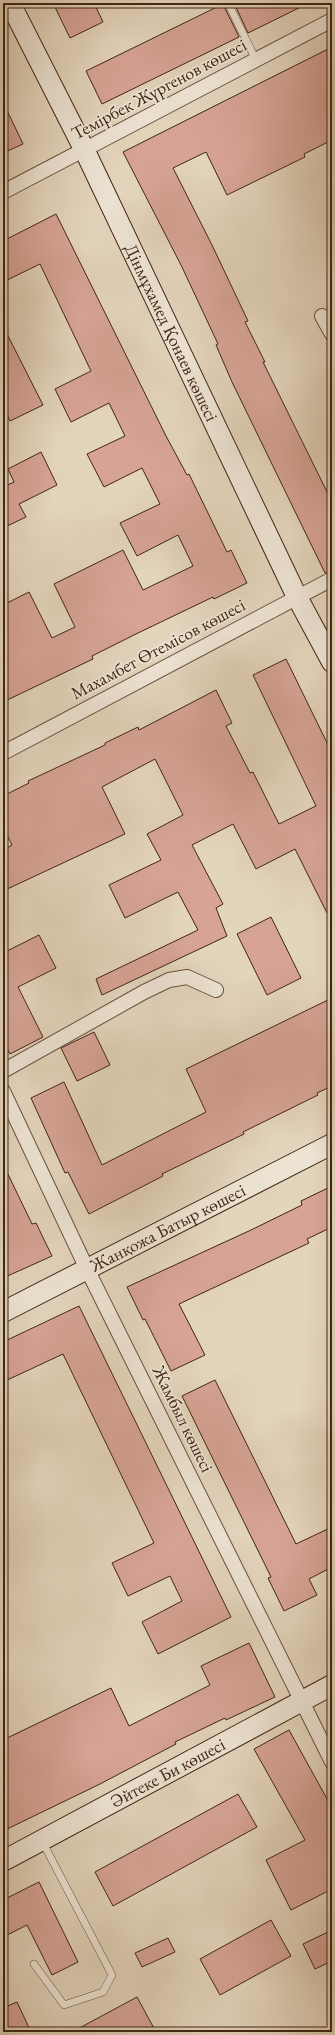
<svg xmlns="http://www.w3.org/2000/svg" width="335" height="2035" font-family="'EB Garamond',serif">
	<rect width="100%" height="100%" fill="#e3d4bc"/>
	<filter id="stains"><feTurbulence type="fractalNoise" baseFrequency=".005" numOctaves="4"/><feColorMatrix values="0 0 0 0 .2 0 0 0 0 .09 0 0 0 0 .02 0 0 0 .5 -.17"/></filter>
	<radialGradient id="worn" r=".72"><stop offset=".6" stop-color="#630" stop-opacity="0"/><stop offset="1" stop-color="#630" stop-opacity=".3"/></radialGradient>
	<g fill="#d6a395" stroke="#402514">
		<polygon points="53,3 94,3 103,22 70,38"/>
		<polygon points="234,3 309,3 248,33"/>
		<polygon points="223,4 239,37 102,104 86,71"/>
		<polygon points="332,47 332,140 304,154 305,157 227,195 206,152 173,168 212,245 248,321 245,322 265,362 263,362 332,502 332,571 325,573 232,382 216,345 218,344 182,267 123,152"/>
		<polygon points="3,102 23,144 3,153"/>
		<polygon points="56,214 166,436 187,475 189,474 227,552 231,550 247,583 214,599 213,597 138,633 92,656 93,659 3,702 3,605 29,592 52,638 75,627 54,584 123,550 143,590 193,566 178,535 137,556 120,523 160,504 142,468 104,487 87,454 125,436 109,403 71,422 55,389 91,371 40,264 3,282 3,241"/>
		<polygon points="3,326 43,405 10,421 3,406"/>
		<polygon points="41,452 57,485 19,504 26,517 3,528 3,487 14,482 8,469"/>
		<polygon points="286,659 332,753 332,923 295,849 256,869 233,824 192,845 223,904 216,908 227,936 102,995 96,979 198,930 178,892 125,918 109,885 161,860 147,834 183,815 155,759 102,787 125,834 3,891 3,850 12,845 3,827 3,796 29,783 28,781 105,745 105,743 138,727 139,730 216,690 232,723 226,726 250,773 253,772 279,824 316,806 253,675"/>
		<polygon points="271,917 301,978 267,995 237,934"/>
		<polygon points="39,935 56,968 18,987 43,1037 10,1054 3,1040 3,953"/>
		<polygon points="332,998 332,1086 317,1093 318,1095 243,1132 244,1134 162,1174 163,1176 89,1214 68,1172 65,1173 31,1098 64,1082 102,1165 206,1112 186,1069"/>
		<polygon points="94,1032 110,1065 77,1081 61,1048"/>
		<polygon points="3,1164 32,1224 36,1223 52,1256 3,1278"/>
		<polygon points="332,1186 332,1227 307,1239 309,1243 179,1304 205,1355 171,1371 145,1319 143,1320 127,1287 251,1230 302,1205 301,1201"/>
		<polygon points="79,1306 231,1617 158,1654 142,1622 182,1601 170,1576 128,1596 112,1563 154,1543 63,1354 3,1382 3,1342"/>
		<polygon points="215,1380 296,1544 332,1527 332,1567 309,1579 317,1595 284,1611 268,1578 271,1577 182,1396"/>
		<polygon points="249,1643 275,1697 226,1720 225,1718 175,1742 176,1744 100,1784 3,1831 3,1740 111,1688 129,1726 210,1685 201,1666"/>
		<polygon points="289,1730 332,1808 332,1889 291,1910 266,1860 305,1840 254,1749"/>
		<polygon points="238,1794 257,1827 113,1906 95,1872"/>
		<polygon points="39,1882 78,1962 52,1975 27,1925 3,1937 3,1900"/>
		<polygon points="271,1920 291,1956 220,1995 200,1959"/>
		<polygon points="332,1930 332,1961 315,1969 303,1944"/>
		<polygon points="168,1938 175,1952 142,1967 135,1953"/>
		<polygon points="137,1997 156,2032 72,2032"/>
		<polygon points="17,2002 31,2032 3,2032 3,2008"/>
	</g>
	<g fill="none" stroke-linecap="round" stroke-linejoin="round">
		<defs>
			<g id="lane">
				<polyline points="228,3 256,60"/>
				<polyline points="34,1964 64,2005 103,1992 112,1975 42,1841"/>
			</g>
			<g id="street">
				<polyline points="3,192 332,20"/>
				<polyline points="322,316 332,334"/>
				<polyline points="3,753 332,579"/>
				<polyline points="3,1071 144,992 169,980 187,977 216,990"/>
				<polyline points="3,1091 87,1269 332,1762"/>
			</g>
			<g id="secondary">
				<path id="s1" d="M10 3 84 149 297 597 332 662"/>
				<path id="s2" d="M3 1312 332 1144"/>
				<path id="s3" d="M3 1861 332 1685"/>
			</g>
		</defs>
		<use href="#lane" stroke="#69513e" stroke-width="8"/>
		<use href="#street" stroke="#69513e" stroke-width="16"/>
		<use href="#secondary" stroke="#402514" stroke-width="22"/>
		<use href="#lane" stroke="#ede3d3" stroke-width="7"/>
		<use href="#street" stroke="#ede3d3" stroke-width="14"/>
		<use href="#secondary" stroke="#ede3d3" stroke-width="20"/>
	</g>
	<g text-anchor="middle" stroke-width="3.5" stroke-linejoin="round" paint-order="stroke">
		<g font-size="18" fill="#402514" stroke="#ede3d3">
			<text transform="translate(159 89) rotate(-28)" y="6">Темірбек Жүргенов көшесі</text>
			<text dy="6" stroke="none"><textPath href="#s1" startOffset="367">Дінмұхамед Қонаев көшесі</textPath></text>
			<text transform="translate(158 649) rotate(-28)" y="6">Махамбет Өтемісов көшесі</text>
			<text dy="6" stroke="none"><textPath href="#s2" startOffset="185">Жанқожа Батыр көшесі</textPath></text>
			<text transform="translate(183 1419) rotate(64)" y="6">Жамбыл көшесі</text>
			<text dy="6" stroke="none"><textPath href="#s3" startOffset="187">Әйтеке Би көшесі</textPath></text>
		</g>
	</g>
	<rect width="335" height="2035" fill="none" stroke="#e3d4bc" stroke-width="16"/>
	<rect x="4" y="4" width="327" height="2027" fill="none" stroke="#402514" stroke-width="2"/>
	<rect x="8" y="8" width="319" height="2019" fill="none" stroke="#402514"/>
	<rect width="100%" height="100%" filter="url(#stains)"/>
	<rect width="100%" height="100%" fill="url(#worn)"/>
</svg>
